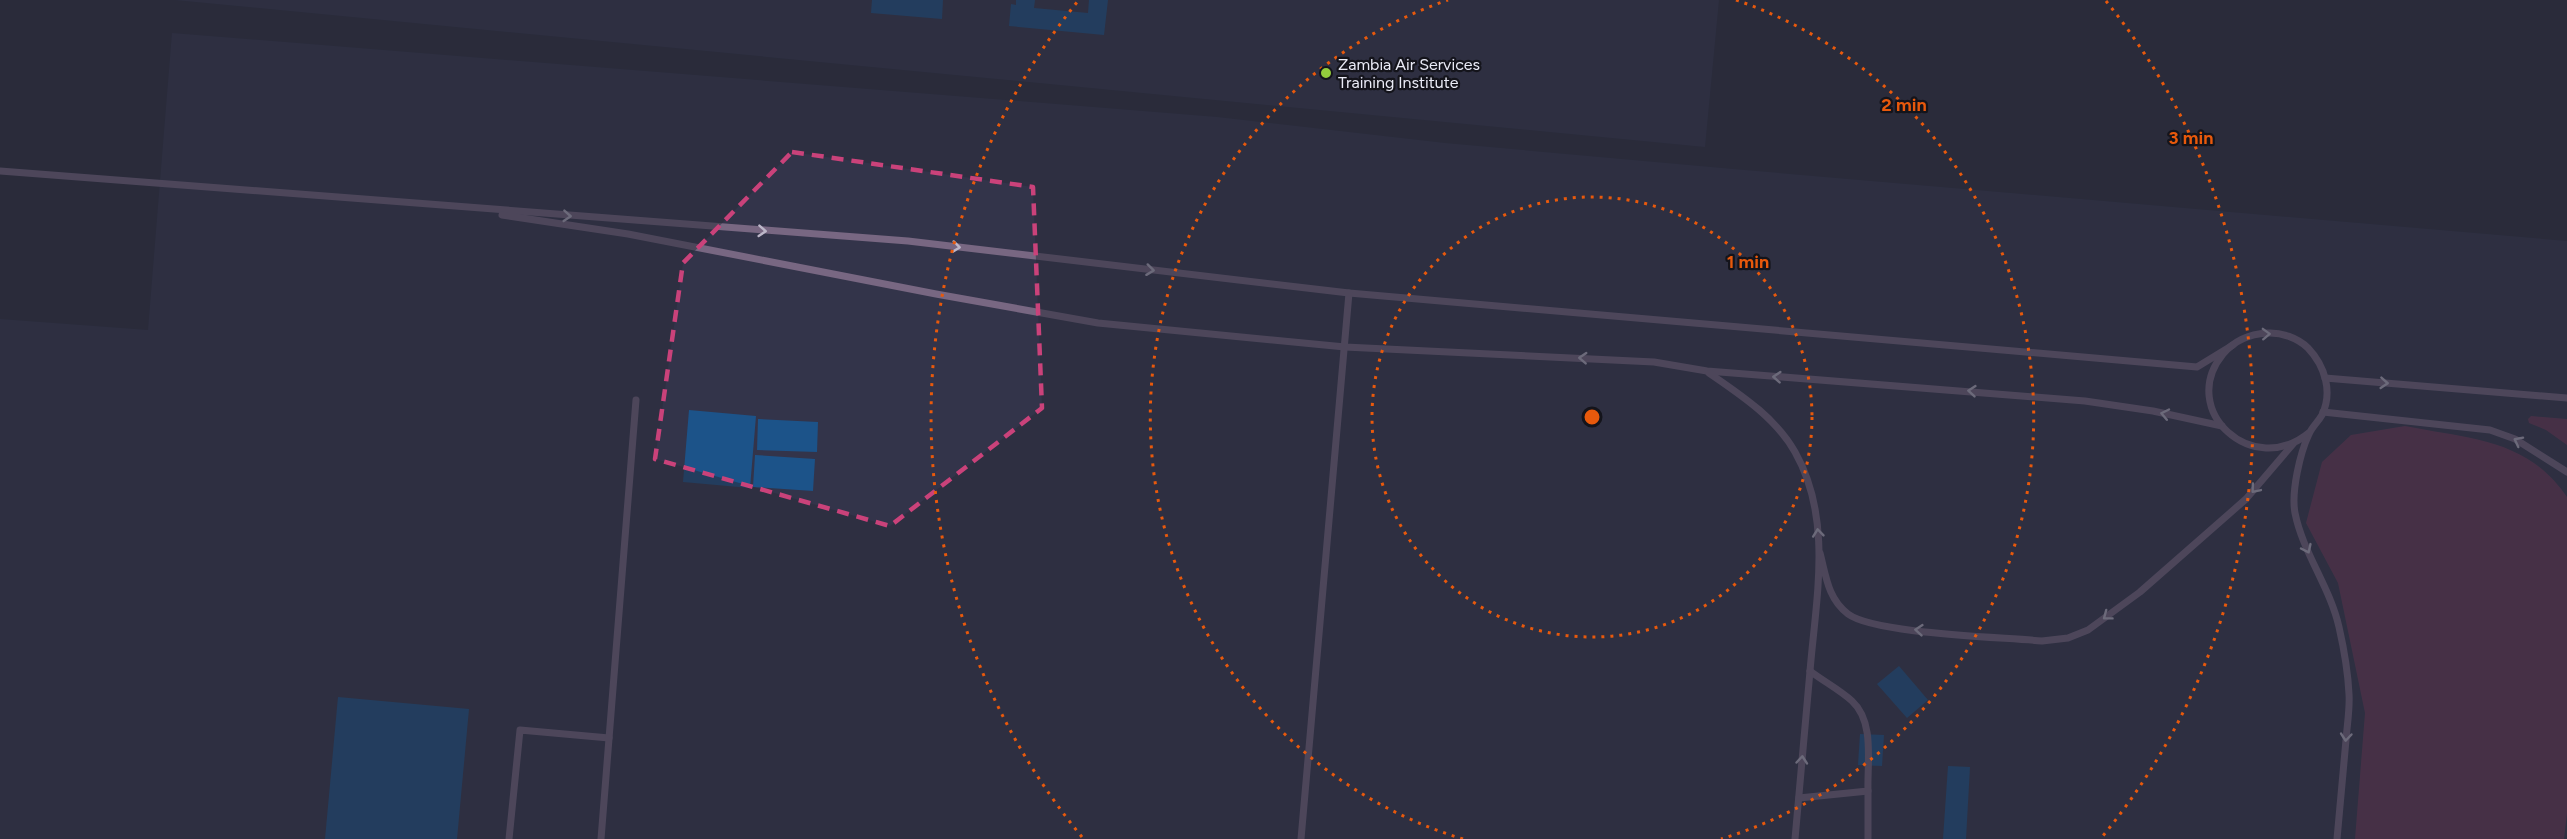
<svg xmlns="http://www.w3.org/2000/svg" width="2567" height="839" font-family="Figtree,sans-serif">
	<rect width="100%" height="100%" fill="#2a2b3b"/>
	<g fill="#33344a">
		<polygon points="175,0 1719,0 1705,147"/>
		<polygon points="172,33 1217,117 1445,143 1733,169 2567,241 2567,839 0,839 0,319 148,330"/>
	</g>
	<g fill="#693756">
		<polygon points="2531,416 2567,419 2567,445 2546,430 2529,423 2528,419"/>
		<path d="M2405 426C2469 439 2527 438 2567 497V813L2564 839H2355L2365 713 2338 583 2306 523 2322 462 2351 435Z"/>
	</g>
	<g fill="#1c5389">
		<polygon points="872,0 943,0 942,19 871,13"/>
		<polygon points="1016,0 1035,0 1034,8 1088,13 1089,0 1108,0 1104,35 1009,26 1011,4 1016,5"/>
		<polygon points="689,410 756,416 750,488 683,482"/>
		<polygon points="758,419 818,422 817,452 757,450"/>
		<polygon points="755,455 815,459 813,491 753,487"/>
		<polygon points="1899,666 1928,700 1907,718 1877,684"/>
		<polygon points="338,697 469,709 457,839 325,839"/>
		<polygon points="1860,734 1884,735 1882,766 1858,765"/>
		<polygon points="1948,766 1970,767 1966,839 1943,839"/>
	</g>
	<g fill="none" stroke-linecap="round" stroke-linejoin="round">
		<g stroke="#786782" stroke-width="7">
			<polyline points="0,171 908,241 1349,293 2197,367 2233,345"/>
			<polyline points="502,215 628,234 936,294 1098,323 1345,347 1654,362 1707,371 2085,401 2153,411 2222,426"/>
			<path d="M1709 373C1741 395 1776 418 1795 452 1833 519 1816 598 1810 671 1805 727 1800 783 1795 839"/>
			<polyline points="2325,378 2567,398"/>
			<polyline points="2323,412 2490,430 2515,439 2567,472"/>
			<path d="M2310 432C2253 480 2177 410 2223 354 2234 341 2250 334 2267 333 2281 332 2298 338 2308 348 2325 366 2333 392 2322 415 2318 422 2312 427 2309 434 2300 453 2291 492 2295 513 2303 553 2330 587 2339 627 2344 649 2348 673 2349 694 2350 709 2347 725 2346 740 2343 773 2340 806 2337 839"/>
			<path d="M1820 553C1826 576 1828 599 1848 614 1875 634 2003 637 2042 641L2068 638 2088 630 2140 592 2246 499 2293 444"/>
			<polyline points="1868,791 1868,839"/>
			<path d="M1799 798 1868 791C1867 763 1875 722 1852 701 1840 690 1823 681 1810 671"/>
			<polyline points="509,839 520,730 609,738"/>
			<polyline points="601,839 636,400"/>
			<polyline points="1301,839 1349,293"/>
		</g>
	</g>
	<defs><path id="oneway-chevron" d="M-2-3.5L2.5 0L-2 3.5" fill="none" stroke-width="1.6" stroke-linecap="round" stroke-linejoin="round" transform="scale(1.5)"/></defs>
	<g stroke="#bcb6c8">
		<use href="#oneway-chevron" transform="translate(567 216) rotate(4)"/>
		<use href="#oneway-chevron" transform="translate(762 231) rotate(4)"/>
		<use href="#oneway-chevron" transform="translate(956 247) rotate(7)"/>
		<use href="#oneway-chevron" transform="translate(1150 270) rotate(7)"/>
		<use href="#oneway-chevron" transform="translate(2266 334) rotate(-2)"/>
		<use href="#oneway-chevron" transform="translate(1583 358) rotate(-177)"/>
		<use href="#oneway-chevron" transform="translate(1777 377) rotate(-176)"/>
		<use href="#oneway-chevron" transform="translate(2384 383) rotate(4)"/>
		<use href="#oneway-chevron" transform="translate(1972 391) rotate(-175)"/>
		<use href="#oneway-chevron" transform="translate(2165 414) rotate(-168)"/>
		<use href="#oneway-chevron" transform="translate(2518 441) rotate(-153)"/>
		<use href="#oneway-chevron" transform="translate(2255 489) rotate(130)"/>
		<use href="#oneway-chevron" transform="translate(1818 533) rotate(-96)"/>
		<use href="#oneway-chevron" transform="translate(2307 549) rotate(65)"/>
		<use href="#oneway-chevron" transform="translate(2107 616) rotate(143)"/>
		<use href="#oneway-chevron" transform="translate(1919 630) rotate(-175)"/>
		<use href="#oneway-chevron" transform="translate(2346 737) rotate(95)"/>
		<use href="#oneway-chevron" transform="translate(1802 760) rotate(-85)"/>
	</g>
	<path d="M0 0H2567V839H0ZM792 152 1033 187 1042 408 890 526 655 459 683 263Z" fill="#2a2b3b" fill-opacity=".55" fill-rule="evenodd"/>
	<path fill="none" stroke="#ca427a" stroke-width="4.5" stroke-dasharray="12 8" stroke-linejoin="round" d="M792 152 1033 187 1042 408 890 526 655 459 683 263Z"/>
	<g fill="none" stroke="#e8590c" stroke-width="3" stroke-dasharray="3 6">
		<circle cx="1592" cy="417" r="220"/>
		<path d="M1463 839A441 441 0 0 1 1448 0M1736 0A441 441 0 0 1 1721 839"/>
		<path d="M1082 837A661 661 0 0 1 1078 1M2106 1A661 661 0 0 1 2102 837"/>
	</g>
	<circle fill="#94cc3c" stroke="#14141b" stroke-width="2" cx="1326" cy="73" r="6"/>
	<g text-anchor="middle" stroke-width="4.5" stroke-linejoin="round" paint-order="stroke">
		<g font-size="16" fill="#eaebf6" stroke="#14141b" text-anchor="start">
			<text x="1338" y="70">Zambia Air Services<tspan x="1338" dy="18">Training Institute</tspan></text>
		</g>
	</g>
	<circle cx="1592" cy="417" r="9" fill="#e8590c" stroke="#14141b" stroke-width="3"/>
	<g font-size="18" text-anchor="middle" font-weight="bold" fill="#e8590c" stroke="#14141b" stroke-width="4.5" stroke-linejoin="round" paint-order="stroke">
		<text x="1904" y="111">2 min</text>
		<text x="2191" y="144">3 min</text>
		<text x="1748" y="268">1 min</text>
	</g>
</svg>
